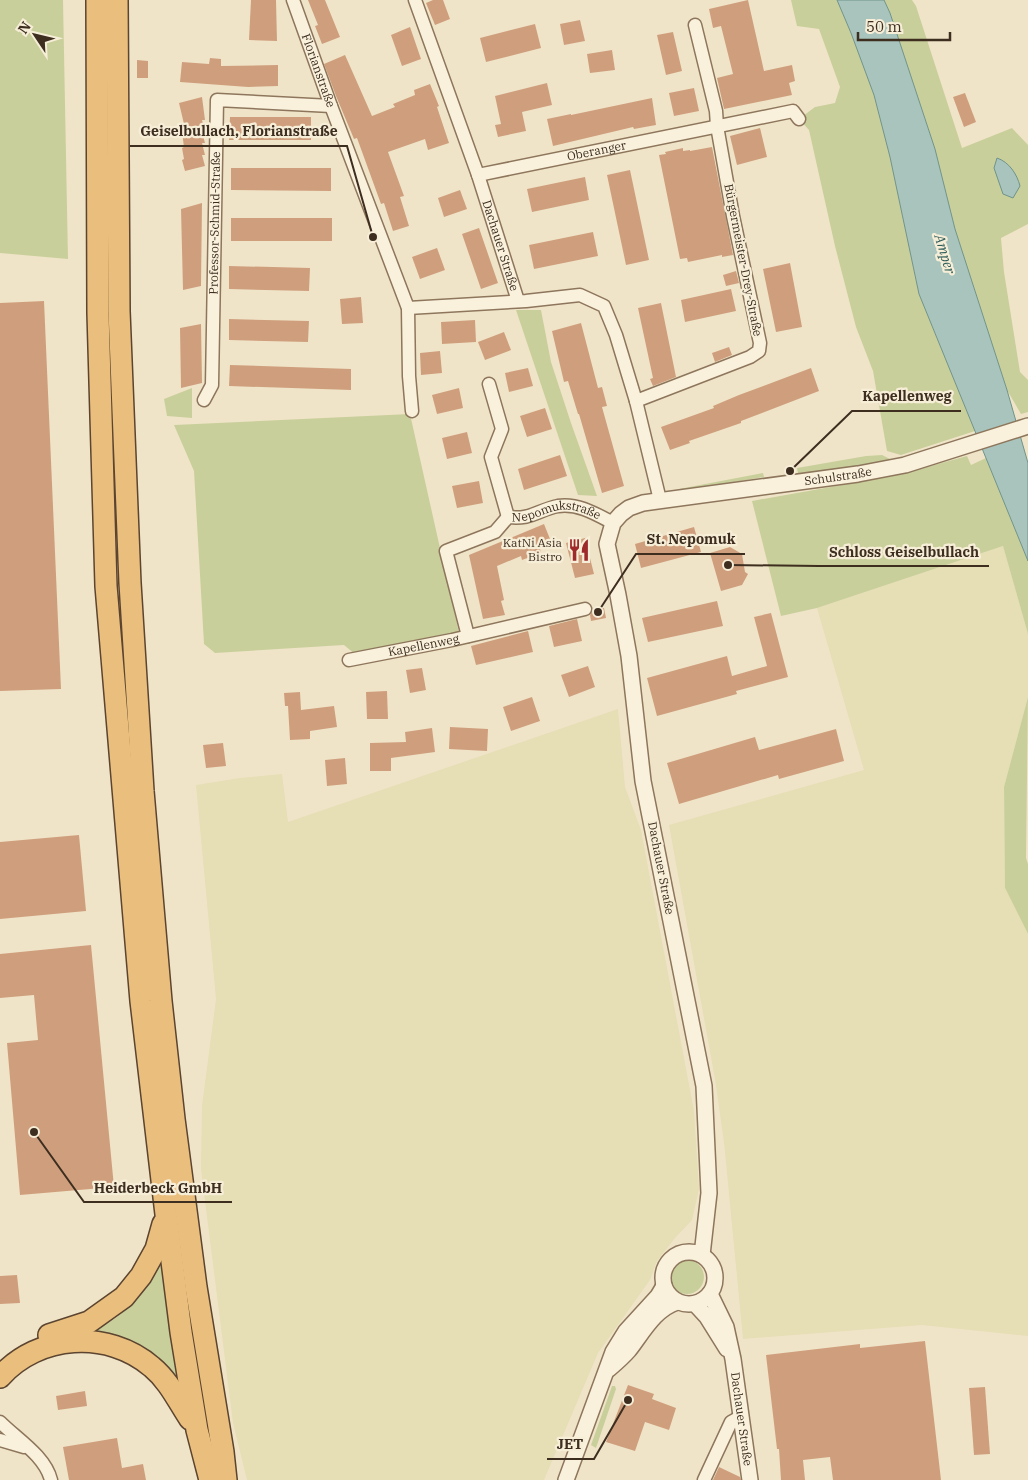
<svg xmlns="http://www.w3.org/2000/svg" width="1028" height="1480" font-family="'IBM Plex Serif',serif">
	<rect width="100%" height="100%" fill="#f0e4c8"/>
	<g fill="#e6deb5">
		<polygon points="1003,546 1028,634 1028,697 1004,787 1005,888 1028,934 1028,1336 922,1325 743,1339 724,1142 715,1079 669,825 864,770 817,608"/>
		<polygon points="618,709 625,787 641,830 694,1111 699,1189 692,1220 675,1238 657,1261 650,1280 598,1353 544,1480 247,1480 233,1423 201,1169 202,1106 216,999 196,785 240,778 282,774 288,822"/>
	</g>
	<g fill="#c9cf9b">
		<polygon points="0,0 63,0 68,259 0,253"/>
		<polygon points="791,0 837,0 851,33 874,95 890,157 919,294 975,431 901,455 887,451 873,371 856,327 835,246 809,130 799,119 815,107 835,103 840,87 819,29 797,26"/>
		<polygon points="884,0 912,0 916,6 962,148 1012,128 1028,145 1028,224 1001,238 1004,272 1020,372 1028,380 1028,412 1021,414 1007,390 955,229 935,149 890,13"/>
		<polygon points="516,310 541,310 551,362 571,423 597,496 578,495"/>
		<polygon points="192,388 192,418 167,416 164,399"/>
		<polygon points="410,414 459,633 356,655 344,645 215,653 204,644 194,471 174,425"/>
		<polygon points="882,455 894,461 822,472 798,473 797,468 866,456"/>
		<polygon points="967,456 971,465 986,458 1028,561 1028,641 1028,634 1003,546 817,608 781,616 752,501 898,475"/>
		<polygon points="763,473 764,477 679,491 679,489"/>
		<polygon points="1028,697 1026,858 1028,864 1028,934 1005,888 1004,787"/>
		<path d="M166 1243 184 1392 87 1332C134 1317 146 1284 166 1243Z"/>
		<circle cx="687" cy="1277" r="17"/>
		<polygon points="612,1386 615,1386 616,1389 596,1448 591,1445"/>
	</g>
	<g fill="#a9c4bc" stroke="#6f938a">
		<polygon points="837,0 884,0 890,13 935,149 955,229 1007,390 1028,463 1028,561 919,294 890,157 874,95 851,33"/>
		<path d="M997 158C1009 162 1017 174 1020 186L1013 198 1003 194 994 168Z"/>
	</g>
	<g fill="#cf9f7d">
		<polygon points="251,0 276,0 277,41 249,40"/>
		<polygon points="308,0 325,0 340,37 322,44 315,26 318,25"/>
		<polygon points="433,0 443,0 450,19 435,25 426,3"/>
		<polygon points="748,0 764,71 792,65 795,81 789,83 792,95 724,109 717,78 733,74 721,26 713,28 709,9"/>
		<polygon points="580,20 585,41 564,45 560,24"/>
		<polygon points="535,24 541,48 486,62 480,38"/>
		<polygon points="410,27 421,59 402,66 391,35"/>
		<polygon points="673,32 682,71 666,75 657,35"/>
		<polygon points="612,50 615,70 590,73 587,54"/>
		<polygon points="345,55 372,116 395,107 393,104 415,95 414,90 430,84 439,106 437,107 449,143 428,150 425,139 388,152 404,196 400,197 409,226 393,231 384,203 381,204 357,138 354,139 336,96 324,64"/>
		<polygon points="210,58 221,59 221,66 278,65 278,86 248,87 180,82 182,62 209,64"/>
		<polygon points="137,60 148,61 148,78 137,78"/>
		<polygon points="547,83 552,105 522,112 526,131 498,137 495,125 501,124 495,96"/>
		<polygon points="694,88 699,111 674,116 669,93"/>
		<polygon points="965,93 976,122 964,127 953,97"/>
		<polygon points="202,97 205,120 202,120 205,131 202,132 205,143 202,143 205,155 202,155 205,166 185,171 182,160 184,159 182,148 184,147 181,125 184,124 179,103"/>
		<polygon points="652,98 656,125 634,129 633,127 553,146 547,119 571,114 571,115"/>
		<polygon points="230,117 311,117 311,140 229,140"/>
		<polygon points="760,128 767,157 737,165 730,136"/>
		<polygon points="712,147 733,255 722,257 722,255 688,262 687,258 680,259 659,155 666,154 665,152 683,148 683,151 690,150 690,151"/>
		<polygon points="231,168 331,168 331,191 231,190"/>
		<polygon points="630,170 649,260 626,265 607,175"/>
		<polygon points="585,177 589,200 532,212 527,189"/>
		<polygon points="460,190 467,209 444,217 438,198"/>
		<polygon points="202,203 201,286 183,290 181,209"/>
		<rect x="231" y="218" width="101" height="23"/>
		<polygon points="479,228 498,283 481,289 462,234"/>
		<polygon points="593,232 598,256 534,269 529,245"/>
		<polygon points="437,248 445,270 420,279 412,257"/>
		<polygon points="790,263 802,327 776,332 763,269"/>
		<polygon points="229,266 310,268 309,291 229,289"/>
		<polygon points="736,271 739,283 726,286 723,275"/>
		<polygon points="731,289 736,311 685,322 681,300"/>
		<polygon points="361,297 363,323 342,324 340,299"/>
		<polygon points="44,301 61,689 0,691 0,303"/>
		<polygon points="661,303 676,377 653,386 650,379 653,378 638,308"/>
		<polygon points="229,319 309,321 308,342 229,340"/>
		<polygon points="475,320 476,342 442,344 441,322"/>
		<polygon points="581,323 598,388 602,387 607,406 602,407 624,486 602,493 579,414 578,414 568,381 564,382 552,331"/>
		<polygon points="201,324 202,383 181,388 180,328"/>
		<polygon points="504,332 511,350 485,360 478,342"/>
		<polygon points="729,347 732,355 715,362 712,353"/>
		<polygon points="440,351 442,373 421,375 420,353"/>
		<polygon points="230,365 351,369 351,390 229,386"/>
		<polygon points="528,368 533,386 509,392 505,373"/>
		<polygon points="811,368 819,391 741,421 741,423 689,441 690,443 670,450 661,427 714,408 713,406 739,395"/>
		<polygon points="459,388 463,408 437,414 432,395"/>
		<polygon points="545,408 552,429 527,437 520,416"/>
		<polygon points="467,432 472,453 447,459 442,438"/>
		<polygon points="560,455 567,476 524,490 518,469"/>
		<polygon points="479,481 483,503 457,508 452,486"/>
		<polygon points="544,524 552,544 540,549 541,553 522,560 521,556 497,566 504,600 501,601 505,615 483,619 469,555"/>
		<polygon points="694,527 701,552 641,568 635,544"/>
		<polygon points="585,538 594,574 575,578 566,543"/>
		<polygon points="730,547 742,554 745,572 748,574 742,585 721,591 710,553"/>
		<polygon points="717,601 723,626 648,642 642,618"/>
		<polygon points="604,608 606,618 591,621 590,615 593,610"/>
		<polygon points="771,613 788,677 736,691 737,694 657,716 647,678 727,656 732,676 767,666 754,617"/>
		<polygon points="577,619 582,641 554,647 549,626"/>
		<polygon points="528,631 533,652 476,665 471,646"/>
		<polygon points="588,666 595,687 569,697 561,675"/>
		<polygon points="422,668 426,690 410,693 406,670"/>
		<polygon points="387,691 388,719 367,719 366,692"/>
		<polygon points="300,692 301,710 334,706 337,727 310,731 310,739 290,740 288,706 285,706 284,693"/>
		<polygon points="532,697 540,721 511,731 503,707"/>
		<polygon points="450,727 488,729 487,751 449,749"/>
		<polygon points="432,728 435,752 391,758 391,771 370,771 370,743 406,742 405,732"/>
		<polygon points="836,729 844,761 779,779 778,775 679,804 667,763 755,737 759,750"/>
		<polygon points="223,743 226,766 206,768 203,745"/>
		<polygon points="345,758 347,784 327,786 325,760"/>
		<polygon points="79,835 86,911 0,919 0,842"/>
		<polygon points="91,945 114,1187 20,1195 7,1043 38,1040 34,995 0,998 0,954"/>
		<polygon points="17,1275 20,1303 0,1304 0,1276"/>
		<polygon points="925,1341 941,1480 833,1480 830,1457 803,1460 805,1480 781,1480 779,1449 777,1449 766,1355 860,1344 860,1348"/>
		<polygon points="628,1385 654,1394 652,1399 676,1408 669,1430 645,1422 635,1451 606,1442"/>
		<polygon points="985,1387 990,1454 974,1455 969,1388"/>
		<polygon points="85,1391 87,1406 58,1410 56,1396"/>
		<polygon points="117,1438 122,1468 143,1464 146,1480 69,1480 63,1447"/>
		<polygon points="719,1467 740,1477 741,1480 713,1480"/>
	</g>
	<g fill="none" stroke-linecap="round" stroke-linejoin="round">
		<defs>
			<g id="minor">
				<path id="s1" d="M293 0 331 106 408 308 409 376 412 411"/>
				<path id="s2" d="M415 0 478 175 518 301"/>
				<path id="s3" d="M478 175 793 111 799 119"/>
				<polyline points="408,308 526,301 580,295 604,306 616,335 636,401 660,500"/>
				<polyline points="489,384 502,429 491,457 508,517"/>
				<path id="s4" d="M204 400 212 385 217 100 331 106"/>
				<polyline points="636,401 750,357 759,351 760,343 733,216 717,126 716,111 695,25"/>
				<path id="s5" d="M468 636 446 551 495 532 508 517C531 520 538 510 558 506 578 503 596 514 613 523"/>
				<path id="s6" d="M349 660 452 640 585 609"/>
				<path d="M0 1422C17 1439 45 1456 51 1480"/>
				<polyline points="0,1440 24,1447"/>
				<polyline points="704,1480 731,1422 740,1417"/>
			</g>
			<g id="tertiary">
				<circle cx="689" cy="1278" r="26"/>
				<path id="s7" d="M702 1255 709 1193 704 1086 643 781 629 656 618 595 607 544 613 523 621 514 629 508 643 503 858 474 905 465 1028 426"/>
				<path id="s8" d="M710 1294 726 1327 733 1359 750 1480"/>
				<polyline points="695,1304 707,1317 727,1349"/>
				<path d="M609 1369C616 1363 623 1357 629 1350 643 1332 655 1309 677 1302"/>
				<polyline points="566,1480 613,1352 626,1331 658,1296 664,1286"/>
			</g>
			<g id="trunk">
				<polyline points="97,0 98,313 106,586 141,1001 166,1214 181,1332 197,1430 210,1480"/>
				<polyline points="117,0 119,311 130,583 143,791 161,1001 174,1119 196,1287 223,1452 226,1480"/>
				<polyline points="49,1335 89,1322 124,1297 141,1276 156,1249 163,1224"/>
				<path d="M0 1377C38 1334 108 1329 152 1367 169 1381 178 1401 190 1419"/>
			</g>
		</defs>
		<use href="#minor" stroke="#8d765c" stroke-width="15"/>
		<use href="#tertiary" stroke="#8d765c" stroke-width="18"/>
		<use href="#trunk" stroke="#5b4430" stroke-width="24"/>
		<use href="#minor" stroke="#faf1dc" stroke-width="12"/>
		<use href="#tertiary" stroke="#faf1dc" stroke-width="15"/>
		<use href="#trunk" stroke="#eabe7c" stroke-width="21"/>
	</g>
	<defs>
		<symbol id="restaurant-bare" viewBox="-9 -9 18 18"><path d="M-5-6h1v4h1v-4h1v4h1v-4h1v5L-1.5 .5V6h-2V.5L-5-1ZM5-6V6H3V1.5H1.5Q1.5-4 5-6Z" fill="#9e2a2b" stroke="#f7eed8" stroke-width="2.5" paint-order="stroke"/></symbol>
	</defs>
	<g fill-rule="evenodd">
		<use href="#restaurant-bare" x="563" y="534" width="32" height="32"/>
	</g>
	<g text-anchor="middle" stroke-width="4.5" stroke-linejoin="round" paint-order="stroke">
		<g font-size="12" fill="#3d2e20" stroke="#f7eed8">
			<text dy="4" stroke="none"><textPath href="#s1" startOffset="75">Florianstraße</textPath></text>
			<text dy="4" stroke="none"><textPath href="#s3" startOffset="121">Oberanger</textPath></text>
			<text dy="4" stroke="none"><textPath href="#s4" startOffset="179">Professor-Schmid-Straße</textPath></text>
			<text dy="4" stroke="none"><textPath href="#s2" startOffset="260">Dachauer Straße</textPath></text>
			<text transform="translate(743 260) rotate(79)" y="4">Bürgermeister-Drey-Straße</text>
			<text dy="4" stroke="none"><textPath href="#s7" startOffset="976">Schulstraße</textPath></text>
			<text dy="4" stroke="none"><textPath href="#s5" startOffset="210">Nepomukstraße</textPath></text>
			<text dy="4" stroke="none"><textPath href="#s6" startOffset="76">Kapellenweg</textPath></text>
			<text transform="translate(661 868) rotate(79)" y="4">Dachauer Straße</text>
			<text dy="4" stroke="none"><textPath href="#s8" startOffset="130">Dachauer Straße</textPath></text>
		</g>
		<g font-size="12" fill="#3d2e20" stroke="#f7eed8" text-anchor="end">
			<text x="562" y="547">KatNi Asia<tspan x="562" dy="14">Bistro</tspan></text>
		</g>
		<g font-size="14" font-style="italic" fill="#2f5d5a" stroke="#f7eed8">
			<text transform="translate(945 254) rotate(73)" y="5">Amper</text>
		</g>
	</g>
	<path fill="none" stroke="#3d2e20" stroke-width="2" d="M373 237L347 146H130M790 471L852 411H961M598 612L636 554H745M728 565L819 566H989M34 1132L84 1202H232M628 1400L594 1459H547"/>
	<g fill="#3d2e20" stroke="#f7eed8" stroke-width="2">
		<circle cx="373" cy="237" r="5"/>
		<circle cx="790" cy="471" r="5"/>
		<circle cx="598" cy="612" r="5"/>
		<circle cx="728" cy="565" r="5"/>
		<circle cx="34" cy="1132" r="5"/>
		<circle cx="628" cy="1400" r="5"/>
	</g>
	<g font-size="14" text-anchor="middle" font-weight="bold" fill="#3d2e20" stroke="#f7eed8" stroke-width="4.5" stroke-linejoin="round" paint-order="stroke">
		<text x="239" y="136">Geiselbullach, Florianstraße</text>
		<text x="907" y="401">Kapellenweg</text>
		<text x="691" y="544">St. Nepomuk</text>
		<text x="904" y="557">Schloss Geiselbullach</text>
		<text x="158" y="1193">Heiderbeck GmbH</text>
		<text x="570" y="1449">JET</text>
	</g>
	<g transform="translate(35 35) rotate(305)" stroke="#f7eed8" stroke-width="4" paint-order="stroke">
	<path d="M0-4L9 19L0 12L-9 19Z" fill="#3d2e20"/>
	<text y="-8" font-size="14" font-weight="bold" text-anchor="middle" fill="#3d2e20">N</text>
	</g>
	<path d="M858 32v8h92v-8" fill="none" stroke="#3d2e20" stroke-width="2.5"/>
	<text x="866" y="32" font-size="15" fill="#3d2e20" stroke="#f7eed8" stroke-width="4" paint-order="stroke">50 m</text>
</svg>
